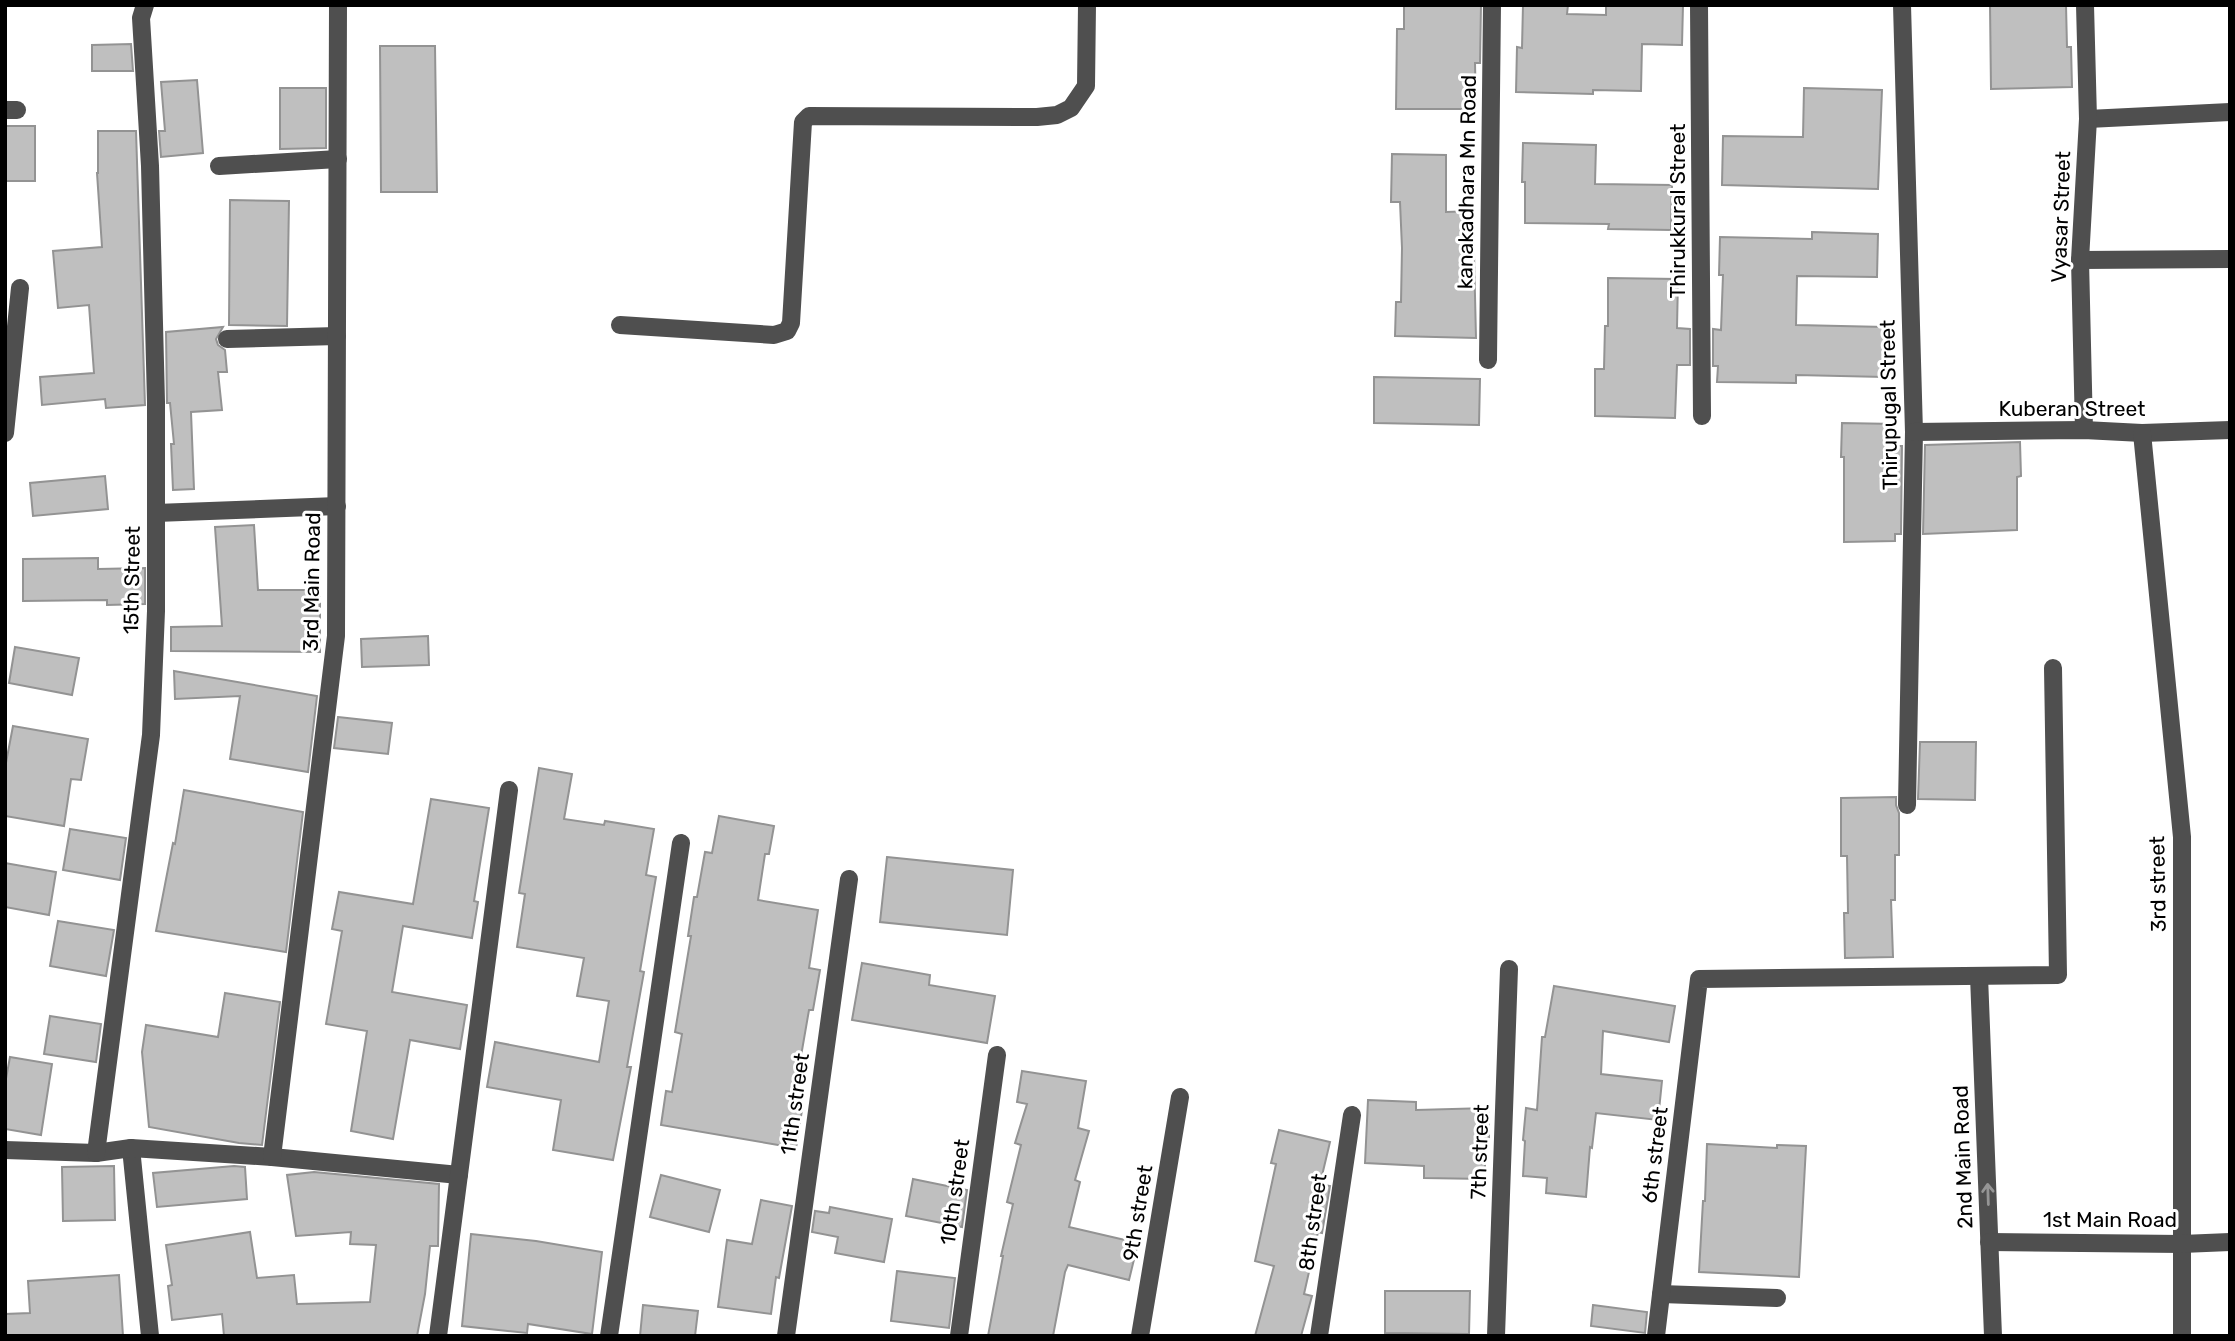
<svg xmlns="http://www.w3.org/2000/svg" width="2235" height="1341" font-family="Rubik,sans-serif">
	<rect width="100%" height="100%" fill="#fff"/>
	<g fill="#bfbfbf" stroke="#939393" stroke-width="2">
		<polygon points="1404,5 1481,5 1480,63 1475,63 1476,109 1396,109 1397,29 1404,29"/>
		<polygon points="1523,5 1568,5 1567,14 1606,15 1606,5 1683,5 1682,45 1642,44 1641,91 1593,90 1593,94 1516,92 1517,47 1522,48"/>
		<polygon points="1990,5 2066,5 2067,47 2071,47 2072,87 1991,89"/>
		<polygon points="131,44 133,71 92,71 92,45"/>
		<polygon points="380,46 435,46 437,192 381,192"/>
		<polygon points="197,80 203,153 161,157 159,131 165,131 161,82"/>
		<polygon points="280,88 326,88 326,148 280,149"/>
		<polygon points="1804,88 1882,90 1878,189 1722,185 1723,136 1803,137"/>
		<rect x="5" y="126" width="30" height="55"/>
		<polygon points="98,131 136,131 145,405 106,408 105,399 42,405 40,377 94,373 89,305 58,308 53,251 102,247 97,173 98,173"/>
		<polygon points="1523,143 1596,145 1595,184 1672,185 1671,230 1608,229 1609,224 1525,223 1525,182 1522,182"/>
		<polygon points="1392,154 1446,155 1446,212 1473,211 1476,338 1395,336 1396,302 1401,302 1402,248 1400,202 1391,202"/>
		<polygon points="230,200 289,201 287,326 229,325"/>
		<polygon points="1812,232 1878,234 1877,277 1797,276 1796,325 1885,327 1884,377 1796,375 1796,383 1717,382 1718,366 1713,366 1713,329 1721,330 1723,275 1719,275 1720,237 1812,239"/>
		<polygon points="1608,278 1678,279 1677,328 1690,329 1690,365 1677,365 1675,418 1595,416 1595,369 1604,369 1605,326 1608,326"/>
		<polygon points="223,327 216,339 218,345 225,350 227,372 218,372 222,410 191,412 194,489 173,490 171,444 174,444 170,403 167,403 166,332"/>
		<polygon points="1374,377 1480,379 1479,425 1374,423"/>
		<polygon points="1842,423 1896,424 1896,446 1902,446 1901,534 1895,534 1895,541 1844,542 1844,457 1841,457"/>
		<polygon points="2020,442 2021,476 2017,477 2017,530 1923,534 1925,445"/>
		<polygon points="105,476 108,509 33,516 30,483"/>
		<polygon points="254,525 258,590 320,590 320,652 171,651 171,627 222,626 215,527"/>
		<polygon points="98,558 98,569 145,568 145,604 107,605 107,600 23,601 23,559"/>
		<polygon points="428,636 429,665 362,667 361,639"/>
		<polygon points="15,647 79,658 72,695 9,683"/>
		<polygon points="174,671 317,696 308,772 230,759 240,696 175,699"/>
		<polygon points="338,717 392,723 388,754 334,748"/>
		<polygon points="13,726 88,739 81,780 71,779 64,826 5,816 5,768"/>
		<polygon points="1920,742 1976,742 1975,800 1918,799"/>
		<polygon points="539,768 572,774 564,819 604,825 605,821 654,829 646,875 656,877 640,971 644,972 627,1067 631,1067 613,1160 553,1150 561,1100 487,1087 495,1042 599,1062 609,1001 577,996 584,958 517,947 525,894 519,893"/>
		<polygon points="184,790 303,812 286,952 156,931 173,843 175,844"/>
		<polygon points="1896,797 1896,805 1899,813 1899,855 1895,855 1895,900 1891,900 1893,957 1845,958 1844,913 1848,913 1847,856 1841,856 1841,798"/>
		<polygon points="431,799 489,808 474,901 478,902 472,938 403,926 392,992 467,1005 460,1049 410,1040 393,1139 351,1131 367,1031 326,1024 342,931 332,929 339,892 413,904"/>
		<polygon points="719,816 774,826 769,854 765,854 758,900 818,910 809,968 820,970 813,1010 809,1010 792,1108 802,1110 796,1148 661,1125 666,1091 672,1092 682,1034 675,1032 691,936 688,936 694,897 697,897 705,852 712,853"/>
		<polygon points="70,829 126,838 120,880 63,870"/>
		<polygon points="887,857 1013,870 1007,935 880,922"/>
		<polygon points="5,863 56,872 49,915 5,907"/>
		<polygon points="58,921 114,930 106,976 50,966"/>
		<polygon points="862,963 930,975 929,985 995,996 987,1043 852,1020"/>
		<polygon points="1554,986 1675,1006 1669,1042 1603,1031 1601,1074 1662,1081 1658,1120 1596,1113 1592,1148 1590,1147 1586,1197 1546,1193 1547,1178 1523,1176 1525,1141 1523,1140 1526,1108 1537,1110 1542,1037 1545,1037"/>
		<polygon points="225,993 280,1002 262,1145 239,1143 149,1127 142,1052 146,1025 218,1037"/>
		<polygon points="50,1016 101,1024 96,1062 44,1054"/>
		<polygon points="10,1057 52,1064 41,1135 5,1129 5,1084"/>
		<polygon points="1022,1071 1086,1081 1078,1128 1089,1131 1075,1180 1080,1182 1069,1227 1138,1243 1129,1280 1068,1265 1065,1272 1053,1336 988,1336 1003,1256 1001,1256 1013,1204 1007,1202 1021,1145 1015,1143 1027,1104 1017,1102"/>
		<polygon points="1368,1100 1416,1102 1416,1110 1488,1108 1489,1137 1485,1136 1485,1179 1424,1178 1424,1166 1365,1163"/>
		<polygon points="1279,1130 1330,1142 1320,1184 1330,1186 1322,1233 1318,1232 1304,1294 1312,1296 1301,1336 1255,1336 1274,1266 1255,1261 1276,1164 1271,1163"/>
		<polygon points="1707,1144 1777,1148 1777,1145 1806,1146 1799,1277 1699,1272 1703,1201 1705,1201"/>
		<polygon points="114,1166 115,1220 63,1221 62,1167"/>
		<polygon points="234,1166 245,1167 247,1199 157,1207 153,1173"/>
		<polygon points="314,1172 439,1184 438,1246 430,1246 425,1294 417,1336 224,1336 222,1314 172,1320 168,1286 172,1285 166,1245 250,1232 257,1278 294,1275 297,1304 370,1302 376,1245 350,1244 351,1232 296,1236 287,1175"/>
		<polygon points="661,1175 720,1190 709,1232 650,1217"/>
		<polygon points="913,1179 967,1190 962,1227 906,1216"/>
		<polygon points="761,1200 792,1206 779,1278 776,1277 771,1314 718,1307 727,1240 752,1244"/>
		<polygon points="830,1207 892,1219 884,1262 835,1253 838,1237 812,1232 815,1211 829,1213"/>
		<polygon points="471,1234 536,1241 602,1252 592,1334 528,1324 527,1333 462,1326"/>
		<polygon points="897,1271 955,1278 949,1328 891,1321"/>
		<polygon points="119,1275 123,1336 5,1336 5,1314 30,1313 28,1281"/>
		<polygon points="1385,1291 1470,1291 1469,1334 1385,1333"/>
		<polygon points="643,1305 698,1311 695,1336 640,1336"/>
		<polygon points="1593,1305 1647,1312 1645,1333 1591,1326"/>
	</g>
	<g fill="none" stroke-linecap="round" stroke-linejoin="round">
		<g stroke="#4f4f4f" stroke-width="18">
			<polyline points="1699,5 1702,416"/>
			<polyline points="1902,5 1914,432 1907,805"/>
			<polyline points="5,110 17,110"/>
			<polyline points="2088,119 2230,112"/>
			<polyline points="219,166 338,159"/>
			<polyline points="2080,260 2230,259"/>
			<polyline points="620,325 774,335 787,331 791,323 803,122 809,116 1037,117 1057,115 1071,108 1086,86 1087,5"/>
			<polyline points="227,339 337,336"/>
			<polyline points="1488,360 1492,5"/>
			<polyline points="2084,430 2080,260 2088,119 2085,5"/>
			<polyline points="1914,432 2084,430 2142,433 2230,430"/>
			<polyline points="5,433 20,288"/>
			<polyline points="2142,433 2182,837 2182,1336"/>
			<polyline points="156,513 337,506"/>
			<polyline points="1979,976 1993,1336"/>
			<polyline points="131,1148 150,1336"/>
			<polyline points="5,1150 96,1153 131,1148 272,1157 459,1175"/>
			<polyline points="96,1153 151,735 156,611 156,402 150,166 141,18 145,5"/>
			<polyline points="272,1157 336,636 338,5"/>
			<polyline points="1989,1242 2182,1244 2230,1242"/>
			<polyline points="1661,1294 1777,1298"/>
			<polyline points="438,1336 509,790"/>
			<polyline points="609,1336 681,843"/>
			<polyline points="786,1336 849,879"/>
			<polyline points="959,1336 997,1055"/>
			<polyline points="1140,1336 1180,1097"/>
			<polyline points="1319,1336 1352,1115"/>
			<polyline points="1496,1336 1509,969"/>
			<polyline points="1656,1336 1699,979 2058,975 2053,668"/>
		</g>
	</g>
	<defs><path id="oneway-shaft" d="M-6 0H5M1.5-3L5.5 0L1.5 3" fill="none" stroke-width="1.6" stroke-linecap="round" stroke-linejoin="round" transform="scale(1.75)"/></defs>
	<use stroke="#959595" href="#oneway-shaft" transform="translate(1988 1194) rotate(-92)"/>
	<g text-anchor="middle" stroke-width="6" stroke-linejoin="round" paint-order="stroke">
		<g font-size="21" fill="#000" stroke="#fff">
			<text transform="translate(1467 182) rotate(-89)" y="7">kanakadhara Mn Road</text>
			<text transform="translate(1678 211) rotate(-90)" y="7">Thirukkural Street</text>
			<text transform="translate(2061 217) rotate(-88)" y="7">Vyasar Street</text>
			<text transform="translate(1889 405) rotate(-91)" y="7">Thirupugal Street</text>
			<text x="2072" y="416">Kuberan Street</text>
			<text transform="translate(132 580) rotate(-89)" y="7">15th Street</text>
			<text transform="translate(312 582) rotate(-89)" y="7">3rd Main Road</text>
			<text transform="translate(2158 884) rotate(-91)" y="7">3rd street</text>
			<text transform="translate(795 1104) rotate(-82)" y="7">11th street</text>
			<text transform="translate(1480 1152) rotate(-88)" y="7">7th street</text>
			<text transform="translate(1655 1155) rotate(-83)" y="7">6th street</text>
			<text transform="translate(1963 1157) rotate(-92)" y="7">2nd Main Road</text>
			<text transform="translate(955 1192) rotate(-82)" y="7">10th street</text>
			<text transform="translate(1138 1213) rotate(-81)" y="7">9th street</text>
			<text x="2110" y="1227">1st Main Road</text>
			<text transform="translate(1313 1222) rotate(-82)" y="7">8th street</text>
		</g>
	</g>
	<rect width="2235" height="1341" fill="none" stroke="#000000" stroke-width="14"/>
</svg>
